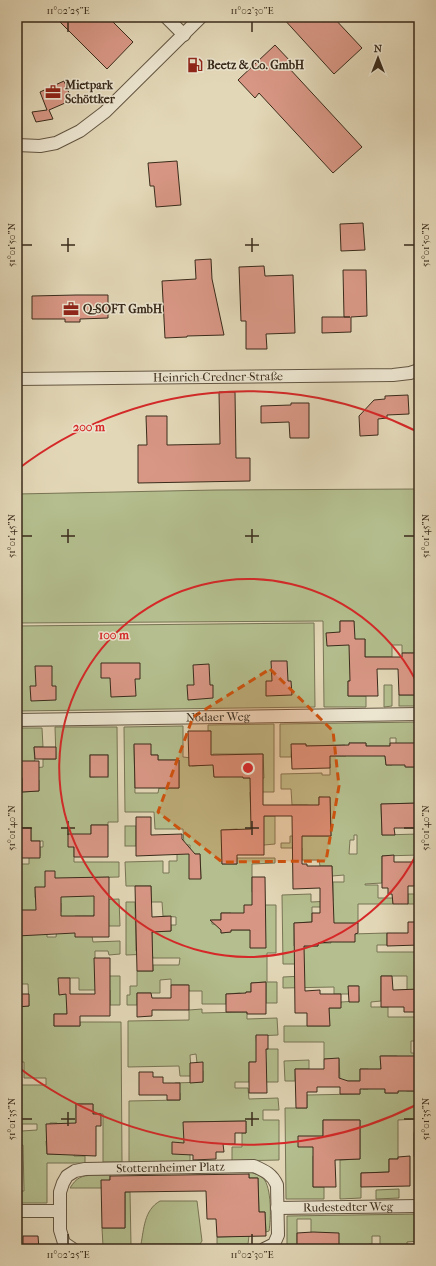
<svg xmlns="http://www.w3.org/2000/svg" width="436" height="1266" font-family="'IM FELL French Canon',serif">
	<rect width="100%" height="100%" fill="#e2d7b7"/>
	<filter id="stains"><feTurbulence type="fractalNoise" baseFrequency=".005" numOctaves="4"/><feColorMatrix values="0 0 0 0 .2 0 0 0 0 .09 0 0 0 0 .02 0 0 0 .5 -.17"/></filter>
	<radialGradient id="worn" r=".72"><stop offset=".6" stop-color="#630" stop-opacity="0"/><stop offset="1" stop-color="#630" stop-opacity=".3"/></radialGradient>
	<g fill="#b4be8e" stroke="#777454" fill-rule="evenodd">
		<path d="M419 489V650H418V653H402V645H392V657H365V639L356 681H348V696H366V707H324L323 621 17 623V494L216 490ZM340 621H354V635H340Z"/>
		<polygon points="314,623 315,707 17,711 17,626"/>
		<polygon points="384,685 392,685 392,706 384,707"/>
		<rect x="399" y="695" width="19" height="11"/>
		<path d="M419 722V743L396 744V738H390V746H366V743H349L385 756 386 765H392L405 755 406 767H419V803L381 804 382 835 419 834V855L382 856V883L365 884V885H378V898H393V904H358V923L352 934 387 933V945H377V952H419V989L407 990V976H381V1001L371 1002V1007H388V1017H419V1041H411V1053H419V1068L397 1070V1056H381V1080L368 1069H360V1080H362L363 1089H368L369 1086H385V1093H398V1086L407 1091H419V1114H416V1119L398 1120V1159H389V1172L361 1173V1198L340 1199V1160L360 1159V1120H323V1156H313V1187H324V1199H286L285 1108H307V1095L360 1094 359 1081H340L339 1059H324V1042H284V1026H329V1008H340L341 1002 359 1001 358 986H349V994H334V987L283 988V977L304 976V964H283L282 895 311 894V902L333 901V882H344V875L332 876V866H320L319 860H302V848H281V843H290V836H331L330 798 319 797V808L307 805H292L291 789H281V774L322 773V775H330V764H326V756H346L345 745 306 746V744H292L291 757H280V724ZM354 835H357V854H349L350 840H354ZM312 907H324L331 943H318V946H294V923L312 922Z"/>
		<path d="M274 724V792H250L251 816H275V844L264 845 237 829 222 830V864H237V858H275V863L252 864V892L265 905H276V953H267V982H277V1003H266V982L251 983V992H246V997L240 993 226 994V1004H202V991H189L188 985H171V979L160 980V993H137V1005H127V995H130V986H137V971H153V965H179L180 958H153L152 954 126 955V902H135L136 951H152V932L171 931V925H176V917L163 916 162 902H151V886H126L125 862 163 861V873H169V861H177V854L190 852V845H184L183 829H155L154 812H125L124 727 183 726V757L192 758V766L205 765V743L211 731H208V725ZM134 745 151 755H158V760H179V788H159L158 793H135ZM213 754H263L264 778H243V776L214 777ZM191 854H200L201 878ZM221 913H231V918H244L265 947 250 930H231L230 932 221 933V925L212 924V920H221Z"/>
		<path d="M55 727H117L118 822H108V825H91V834L74 847V862H119V877L74 878V896L96 895V900L119 899 120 926H109L94 914V916H75L92 936 93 942 120 941V954L109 955 108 951H95V976H120V1005H110V990H79V978H59V994H70V1006H67V1014H54V1026H80V1022H121L122 1162H103V1114H93V1104H76V1127L73 1128 74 1156H85V1163H47V1203H17V1191H24L23 1145H17V1108H21V1085H46V1078H24V1062H17V1007L29 1006 28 984H17V917H28L17 916V864H29V847L32 856H40V847H43V841H31V828H17V788H22V792L39 791V780H33L17 761V728H42L43 747H34L35 768 43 767V759H56ZM90 755H108V776L90 777ZM35 887 55 903H61V912H56L58 921 56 937H47V927L35 897ZM50 1123H57L58 1154H47L46 1141 50 1140ZM37 1124V1130L22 1131V1124Z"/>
		<rect x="125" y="826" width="11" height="20"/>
		<rect x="408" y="894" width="11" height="10"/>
		<polygon points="202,1009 202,1013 247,1012 247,1019 277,1018 278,1035 256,1036 257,1049 278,1049 278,1082 266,1082 266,1062 249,1062 249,1082 235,1082 235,1088 248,1088 249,1099 278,1098 279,1110 263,1110 263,1120 279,1120 279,1160 232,1161 232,1147 242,1147 242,1133 246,1133 246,1121 184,1122 184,1129 190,1129 190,1162 129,1162 129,1101 180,1100 180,1093 175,1093 175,1083 203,1082 203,1071 197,1063 196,1054 190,1055 191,1071 194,1076 180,1076 179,1066 128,1067 128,1021 189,1020 189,1010"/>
		<polygon points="309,1060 309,1069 295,1069 295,1081 285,1081 284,1061"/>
		<rect x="414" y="1133" width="5" height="23"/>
		<polygon points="419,1165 419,1197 415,1197 415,1171 419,1171"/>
		<path d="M249 1172C254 1173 260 1175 263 1178 272 1187 271 1220 269 1231L266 1232 265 1212H259L258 1178H249Z"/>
		<path d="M93 1175H110V1180L102 1188H70C77 1177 81 1176 93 1175Z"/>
		<polygon points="399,1189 399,1198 376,1199 376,1190"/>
		<polygon points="125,1192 130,1192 131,1245 103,1246 102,1228 125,1228"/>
		<path d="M160 1201H197L202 1241 200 1244H141C144 1229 144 1210 160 1201Z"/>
		<polygon points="419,1214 419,1241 407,1242 407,1246 380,1247 380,1236 372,1236 372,1244 363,1245 363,1249 339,1249 311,1233 311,1219 297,1219 297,1249 287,1249 287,1216"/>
		<polygon points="249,1236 248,1244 217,1244 217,1237"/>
	</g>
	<g fill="#d89785" stroke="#3a2b1b" fill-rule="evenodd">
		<polygon points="55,17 108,17 133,42 107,69"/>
		<polygon points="282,17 333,17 362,48 334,74"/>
		<polygon points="275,45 292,63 288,67 362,147 333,173 259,93 255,98 238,80"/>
		<polygon points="64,81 72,100 49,110 53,119 36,122 32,112 47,110 40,92"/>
		<polygon points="177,161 181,205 156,207 154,186 150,186 148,163"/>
		<polygon points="363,223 365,250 341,251 340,224"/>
		<polygon points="211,259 212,279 224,335 187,336 187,337 165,338 162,281 196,279 195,260"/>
		<polygon points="264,266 265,276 293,275 295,333 266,334 267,349 246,349 246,321 241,321 239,267"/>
		<polygon points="343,270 366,270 367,316 351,317 351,332 322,333 322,317 350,317 344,317"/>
		<polygon points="76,295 108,295 108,318 80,319 80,322 65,322 65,319 32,319 32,296"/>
		<polygon points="219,392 235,392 236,458 250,458 250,481 138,483 138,445 147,445 146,416 167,416 167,445 220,444"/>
		<polygon points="408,395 409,414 387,415 387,418 378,419 378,435 360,436 359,416 374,400 385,399 385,396"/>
		<polygon points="291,403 309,403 309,438 290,438 289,422 261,423 261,406 291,405"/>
		<polygon points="340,621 354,621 355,639 365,639 365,657 402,657 402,653 419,653 419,695 399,695 398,669 377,669 378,696 348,696 348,681 350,681 349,645 327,646 326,633 340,632"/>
		<polygon points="271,661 287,661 288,681 291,681 292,695 266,696 266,681 272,681"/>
		<polygon points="101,663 140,663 140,679 135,679 136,696 111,697 110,678 101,678"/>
		<polygon points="209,664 210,685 213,685 213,698 188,700 187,685 194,685 193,665"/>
		<polygon points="35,666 52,666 52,686 56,686 56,700 31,701 30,686 36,686"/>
		<polygon points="188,731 211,731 211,755 263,754 263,805 319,805 319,797 330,797 331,836 302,836 302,864 307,864 307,866 332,866 334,923 358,923 358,933 355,934 355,942 331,942 318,943 318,946 304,946 305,991 320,990 320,994 341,994 341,1008 329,1008 330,1026 307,1026 307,1013 295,1013 294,923 312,922 312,913 320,913 320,888 293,889 292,816 264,816 264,855 237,855 237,864 222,864 221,830 251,829 250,778 243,778 243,777 214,777 213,765 189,766"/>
		<polygon points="349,743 366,743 366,746 390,746 390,743 419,743 419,767 405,767 405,765 386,765 385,756 330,756 330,768 292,769 291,744 306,744 306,746 349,745"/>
		<polygon points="134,744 151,744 151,755 158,755 158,760 179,760 179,788 135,788"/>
		<polygon points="34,747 56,747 56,759 35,759"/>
		<rect x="90" y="755" width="18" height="22"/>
		<polygon points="17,761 39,761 39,791 22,792 22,778 17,778"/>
		<polygon points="419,803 419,828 394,828 395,835 382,835 381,804"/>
		<polygon points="136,817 151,817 151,835 182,834 182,839 195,854 200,854 201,879 189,879 189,854 136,856"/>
		<polygon points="91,825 108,825 108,857 74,857 74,847 68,847 68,834 91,834"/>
		<polygon points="17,828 31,828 31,841 40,841 40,858 17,858"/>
		<polygon points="394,855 394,862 419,862 419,886 408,886 408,904 393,904 392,894 388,894 388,888 382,888 382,856"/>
		<path d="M45 871H55V878L109 877V937H75V933L17 936V921H20V910H36L35 887H45ZM94 896V916H61V897Z"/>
		<polygon points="252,877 265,877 266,948 250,948 250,930 231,930 231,932 221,933 221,930 210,920 221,920 221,913 244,913 244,905 252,905"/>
		<polygon points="135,886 151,886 152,917 171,916 171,931 152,932 153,971 137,971"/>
		<polygon points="408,922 419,922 419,945 387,946 387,933 408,933"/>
		<polygon points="94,958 110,958 110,1016 80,1016 80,1026 54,1026 54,1014 67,1014 66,994 59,995 58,978 70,978 70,994 95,994"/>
		<polygon points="381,976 392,976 393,990 419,989 419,1012 404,1012 404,1007 381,1007"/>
		<polygon points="266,982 266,1014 247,1014 247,1012 226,1012 226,994 246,993 246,992 251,992 251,983"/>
		<polygon points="171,985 189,985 189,1010 152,1010 152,1016 137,1017 137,993 151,993 152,998 171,998"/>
		<polygon points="348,986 359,986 359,1002 349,1002"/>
		<polygon points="17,994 29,994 29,1006 17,1007"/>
		<polygon points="256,1035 268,1035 268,1049 266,1049 267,1093 249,1093 249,1062 256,1062"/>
		<polygon points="380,1056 419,1056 419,1091 398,1091 398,1093 385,1093 385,1089 360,1089 360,1094 340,1094 340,1087 317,1087 317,1092 307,1092 307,1108 296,1108 295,1069 324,1069 324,1059 339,1058 339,1078 348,1081 360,1081 360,1069 381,1069"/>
		<polygon points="203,1062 203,1082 190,1083 190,1063"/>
		<polygon points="139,1072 153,1072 153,1077 163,1077 163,1083 180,1083 180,1100 167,1100 167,1095 139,1095"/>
		<polygon points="76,1104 93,1104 93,1114 101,1114 101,1126 96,1126 96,1156 47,1154 46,1124 76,1123"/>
		<polygon points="323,1120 360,1120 360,1159 335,1160 336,1187 313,1187 313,1147 298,1147 298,1136 323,1136"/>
		<polygon points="246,1121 246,1133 235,1133 235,1144 223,1144 224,1152 216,1152 216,1159 193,1160 193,1155 172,1154 172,1142 184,1143 183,1122"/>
		<polygon points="410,1156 410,1186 361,1187 361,1173 389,1172 389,1159 398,1159 398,1157"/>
		<polygon points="249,1174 249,1178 258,1178 259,1212 265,1212 266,1236 217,1237 216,1219 207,1219 206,1191 125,1192 125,1228 102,1228 101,1180 110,1180 110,1176"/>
		<polygon points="313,1232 339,1233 339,1249 297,1249 297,1233"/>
		<polygon points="23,1236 38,1236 39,1249 23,1249"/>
	</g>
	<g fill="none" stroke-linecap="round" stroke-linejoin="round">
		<defs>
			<g id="street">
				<polyline points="166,17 184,35"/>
				<polyline points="17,145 40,146 56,143 80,131 105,112 201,17"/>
				<path id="s1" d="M17 379 393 375 410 373 419 370"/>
				<path id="s2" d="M17 720 419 714"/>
				<path id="s3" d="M277 1208 419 1206"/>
				<polyline points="17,1211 60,1211"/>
				<path id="s4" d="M73 1249 64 1243 60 1230V1192L63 1183 67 1176 75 1171 85 1169 254 1166C265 1171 272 1174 277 1185L278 1235 274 1244 264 1249"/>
			</g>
		</defs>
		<use href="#street" stroke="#645642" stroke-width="14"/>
		<use href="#street" stroke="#ece5d0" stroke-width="12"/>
	</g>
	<path fill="#ce520e" fill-opacity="0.2" stroke="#ce520e" stroke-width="3" stroke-dasharray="8 5" stroke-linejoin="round" d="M270 669 333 731 339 786 326 861 222 862 158 812 193 717Z"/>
	<path fill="none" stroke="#3a2b1b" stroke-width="1.5" d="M68 22V32M252 22V32M68 238V252M252 238V252M22 245H32M61 245H75M245 245H259M404 245H414M68 529V543M252 529V543M22 536H32M61 536H75M245 536H259M404 536H414M68 821V835M252 821V835M22 828H32M61 828H75M245 828H259M404 828H414M68 1112V1126M252 1112V1126M22 1119H32M61 1119H75M245 1119H259M404 1119H414M68 1234V1244M252 1234V1244"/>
	<g fill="none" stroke="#d62828" stroke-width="2">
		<path d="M419 849A189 189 0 1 1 419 687"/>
		<path d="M416 1105A377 377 0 0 1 18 1067M18 469A377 377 0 0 1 416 431"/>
	</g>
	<defs>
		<symbol id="fuel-bare" viewBox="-9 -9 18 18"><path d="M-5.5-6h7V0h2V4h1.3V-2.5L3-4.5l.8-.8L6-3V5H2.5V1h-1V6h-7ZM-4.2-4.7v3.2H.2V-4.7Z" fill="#8f2418" stroke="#ece5d0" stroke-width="2.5" paint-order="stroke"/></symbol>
		<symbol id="office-bare" viewBox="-9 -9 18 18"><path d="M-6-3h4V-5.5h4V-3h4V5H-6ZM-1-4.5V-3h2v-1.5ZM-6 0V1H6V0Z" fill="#8f2418" stroke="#ece5d0" stroke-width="2.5" paint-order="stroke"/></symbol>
	</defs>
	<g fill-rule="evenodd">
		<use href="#fuel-bare" x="184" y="54" width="22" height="22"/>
		<use href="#office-bare" x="42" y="81" width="22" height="22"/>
		<use href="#office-bare" x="60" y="298" width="22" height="22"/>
	</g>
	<g text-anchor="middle" stroke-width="3" stroke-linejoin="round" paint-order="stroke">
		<g font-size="12" font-weight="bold" fill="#3a2b1b" stroke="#ece5d0" text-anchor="start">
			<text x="207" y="69">Beetz &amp; Co. GmbH</text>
			<text x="65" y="89">Mietpark<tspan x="65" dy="14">Schöttker</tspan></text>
			<text x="83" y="313">Q-SOFT GmbH</text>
		</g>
		<g font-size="12" fill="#3a2b1b" stroke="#ece5d0">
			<text dy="4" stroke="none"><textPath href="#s1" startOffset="201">Heinrich-Credner-Straße</textPath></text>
			<text dy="4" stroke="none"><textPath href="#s2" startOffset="201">Nödaer Weg</textPath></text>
			<text dy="4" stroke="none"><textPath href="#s4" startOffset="185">Stotternheimer Platz</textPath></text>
			<text dy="4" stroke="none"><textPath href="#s3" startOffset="71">Rudestedter Weg</textPath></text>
		</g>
	</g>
	<circle cx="248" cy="768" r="6" fill="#d62828" stroke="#ece5d0" stroke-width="2"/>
	<g font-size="12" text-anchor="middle" font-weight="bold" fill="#d62828" stroke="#ece5d0" stroke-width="3" stroke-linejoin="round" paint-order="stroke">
		<text x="89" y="431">200 m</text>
		<text x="114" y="639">100 m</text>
	</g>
	<rect width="436" height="1266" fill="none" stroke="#e2d7b7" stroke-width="44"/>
	<g transform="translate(378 58)" stroke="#ece5d0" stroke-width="3" paint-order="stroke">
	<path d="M0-3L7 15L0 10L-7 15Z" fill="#3a2b1b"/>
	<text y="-6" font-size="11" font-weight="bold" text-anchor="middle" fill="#3a2b1b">N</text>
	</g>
	<rect x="22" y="22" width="392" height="1222" fill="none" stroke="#3a2b1b" stroke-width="1.5"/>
	<g font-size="10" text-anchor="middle" fill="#3a2b1b">
		<text x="68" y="14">11°02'25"E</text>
		<text x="252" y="14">11°02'30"E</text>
		<text transform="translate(11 245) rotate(-90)" y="4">51°01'50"N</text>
		<text transform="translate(425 245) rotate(-90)" y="4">51°01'50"N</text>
		<text transform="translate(11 536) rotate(-90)" y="4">51°01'45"N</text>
		<text transform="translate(425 536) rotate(-90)" y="4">51°01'45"N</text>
		<text transform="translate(11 828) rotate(-90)" y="4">51°01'40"N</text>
		<text transform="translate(425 828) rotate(-90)" y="4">51°01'40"N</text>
		<text transform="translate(11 1119) rotate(-90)" y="4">51°01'35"N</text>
		<text transform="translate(425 1119) rotate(-90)" y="4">51°01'35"N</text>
		<text x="68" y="1258">11°02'25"E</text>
		<text x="252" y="1258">11°02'30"E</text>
	</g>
	<rect width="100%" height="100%" filter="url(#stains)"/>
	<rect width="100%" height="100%" fill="url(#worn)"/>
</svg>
